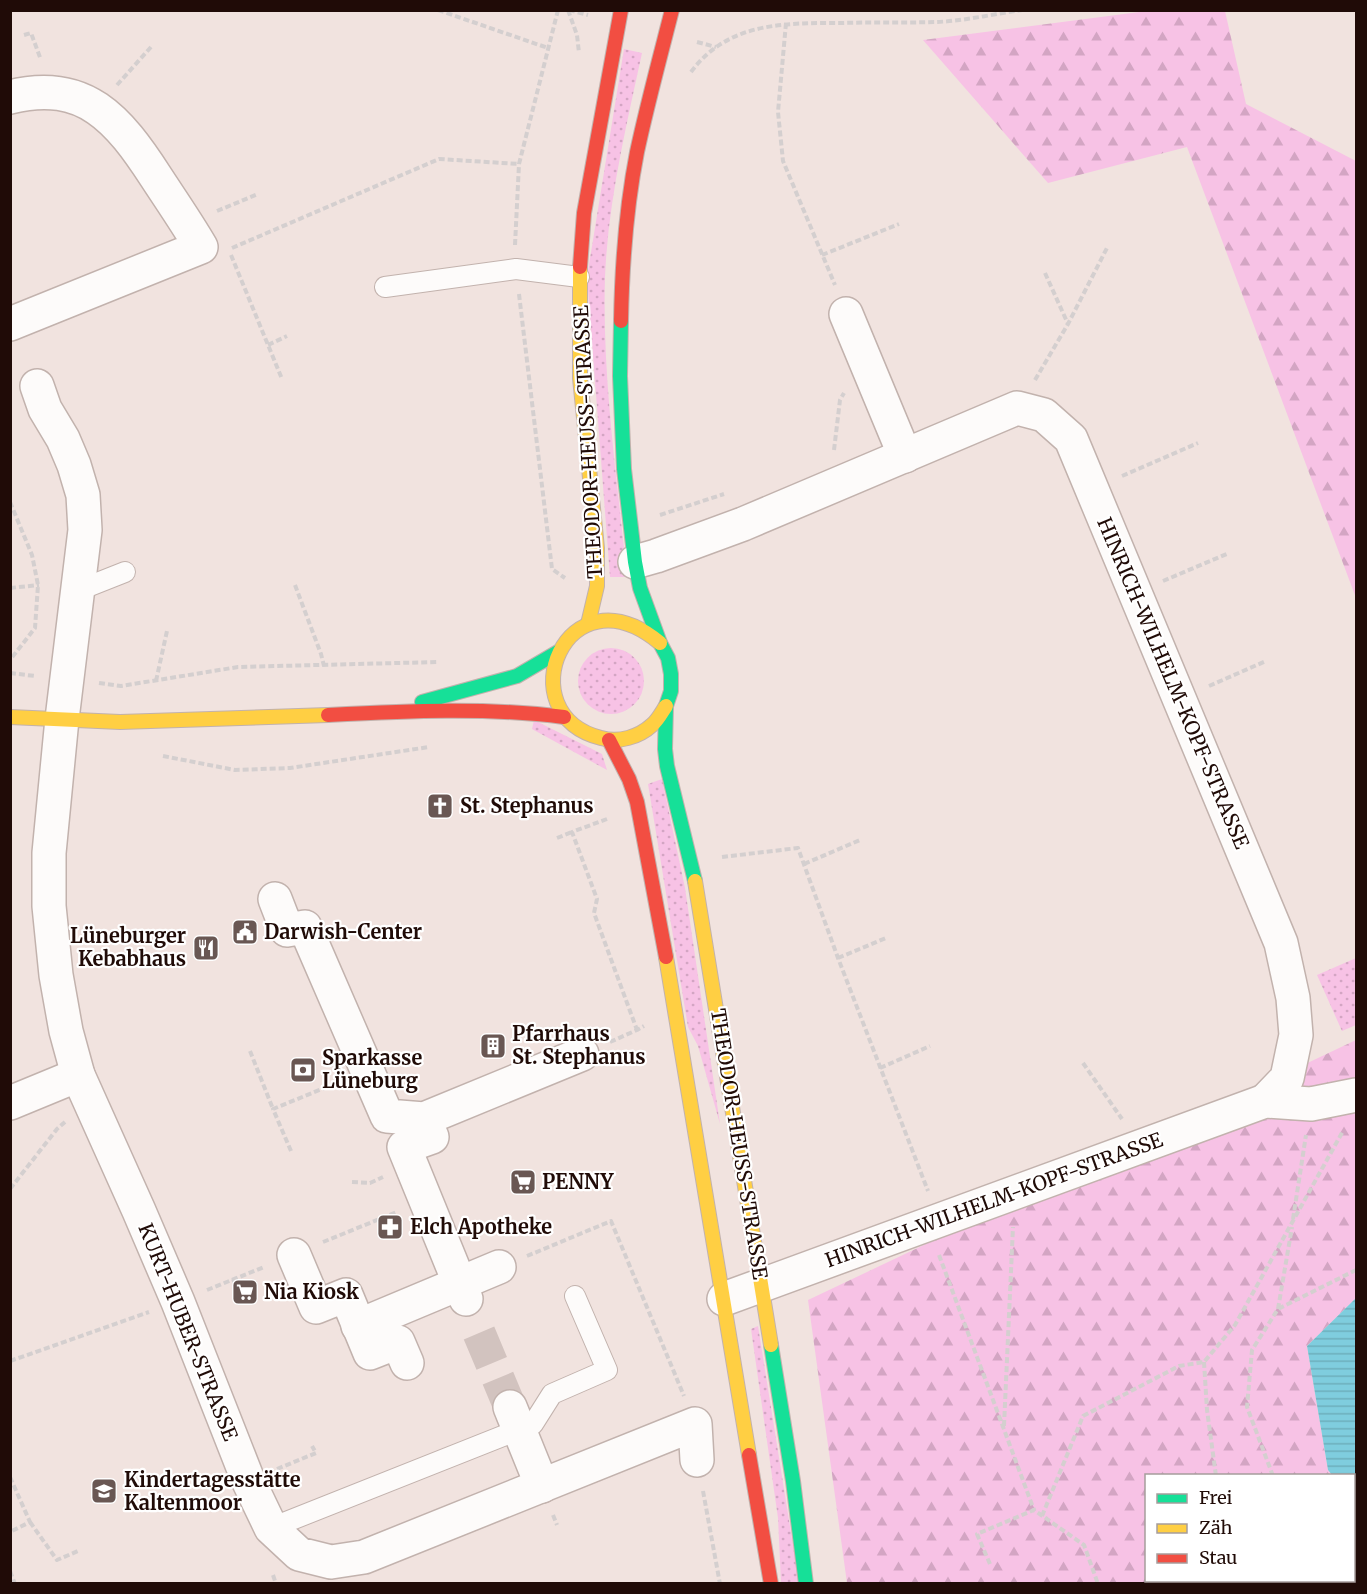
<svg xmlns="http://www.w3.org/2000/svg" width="1367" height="1594" font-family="Merriweather,serif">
	<defs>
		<pattern id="grass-dots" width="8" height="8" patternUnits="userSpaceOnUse" patternTransform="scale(1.5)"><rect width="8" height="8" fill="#f7c2e5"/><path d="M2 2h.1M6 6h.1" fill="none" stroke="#d3a5c3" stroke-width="1.8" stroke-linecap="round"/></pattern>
		<pattern id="forest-firs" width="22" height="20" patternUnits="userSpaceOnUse" patternTransform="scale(1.5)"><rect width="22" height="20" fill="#f7c2e5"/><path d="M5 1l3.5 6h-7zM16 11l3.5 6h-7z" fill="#d3a5c3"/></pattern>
		<pattern id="water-rules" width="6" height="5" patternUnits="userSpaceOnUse" patternTransform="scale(1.5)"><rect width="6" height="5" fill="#7fcdde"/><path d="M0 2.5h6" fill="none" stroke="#6dafbd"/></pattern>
	</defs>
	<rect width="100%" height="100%" fill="#f1e3df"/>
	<g fill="url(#grass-dots)">
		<path d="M624 49 642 53C626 127 608 202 605 277 602 377 617 477 627 577H610L587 277Z"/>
		<circle cx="611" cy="681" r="33"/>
		<polygon points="534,720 602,754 607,770 532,729"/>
		<polygon points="662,779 685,888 720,1124 698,1046 688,1027 648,784"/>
		<polygon points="1356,958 1356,1025 1342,1031 1317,975"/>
		<polygon points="758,1326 799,1583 781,1583 778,1518 751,1329"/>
	</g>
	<g fill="url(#forest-firs)">
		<polygon points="1147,11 1225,11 1246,104 1356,161 1356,598 1187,147 1048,183 923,40"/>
		<polygon points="1356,1040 1356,1298 1307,1346 1328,1470 1332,1475 1146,1476 1146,1580 1354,1580 1354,1503 1356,1507 1356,1583 847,1583 808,1300"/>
	</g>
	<polygon fill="url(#water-rules)" points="1356,1298 1356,1507 1354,1503 1354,1476 1332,1475 1328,1470 1307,1346"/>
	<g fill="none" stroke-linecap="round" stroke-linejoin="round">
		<polyline stroke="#d2c3bf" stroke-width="33" stroke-dasharray="33 16" stroke-linecap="butt" points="479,1333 510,1407"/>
		<defs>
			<g id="lane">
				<polyline points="385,287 516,269 579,277"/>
				<polyline points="77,591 125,572"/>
				<polyline points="271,1528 533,1424 552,1394 607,1370 575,1296"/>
			</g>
			<g id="street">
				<path d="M10 97C85 78 119 120 156 177 171 200 187 223 201 247L10 324"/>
				<polyline points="846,314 905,456"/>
				<polyline points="37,386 45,409 63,439 74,465 83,495 85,530 62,719 49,853 49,906 56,975 66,1031 78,1075 139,1211 178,1302 248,1480 271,1528 299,1554 331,1562 364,1557 695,1424 697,1460"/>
				<polyline points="635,562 656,556 743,524 1017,408 1044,415 1071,439 1281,943 1293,998 1296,1035 1287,1078 1265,1101"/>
				<polyline points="275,899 287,930 305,927 387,1116 424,1119 582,1054"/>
				<polyline points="10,1103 78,1075"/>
				<polyline points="424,1119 432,1137 404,1147 466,1299"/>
				<polyline points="294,1255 316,1307 346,1295 370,1353 398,1342 407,1363"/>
				<polyline points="724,1299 1265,1101 1311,1104 1356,1095"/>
				<polyline points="358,1326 499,1267"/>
				<polyline points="510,1407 542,1486"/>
			</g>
			<g id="fast">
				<polyline points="621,321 620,376 624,469 635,562 640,588 660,643 668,658 671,674 671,691 666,706 665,749 667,766 695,881"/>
				<polyline points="422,702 517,676 558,652"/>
				<polyline points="771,1345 793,1481 806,1584"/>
			</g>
			<g id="slow">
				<polyline points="580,267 580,378 597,548 597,586 588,624"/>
				<path d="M660 643C566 565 506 714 601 738 619 743 639 737 652 725 658 720 662 712 666 706"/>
				<polyline points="10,717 120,722 328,715"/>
				<polyline points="695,881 771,1345"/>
				<polyline points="666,957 749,1455"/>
			</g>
			<g id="jam">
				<polyline points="580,267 584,213 621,10"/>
				<path d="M621 321C622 265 626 208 637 152 647 105 660 57 672 10"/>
				<path d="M328 715C406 711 486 707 564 717"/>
				<polyline points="609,740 629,779 637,802 666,957"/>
				<polyline points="749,1455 771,1584"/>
			</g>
		</defs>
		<use href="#lane" stroke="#c2b2ad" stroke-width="22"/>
		<use href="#street" stroke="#c2b2ad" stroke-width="36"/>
		<use href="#fast" stroke="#c2b2ad" stroke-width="16"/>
		<use href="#slow" stroke="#c2b2ad" stroke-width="16"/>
		<use href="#jam" stroke="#c2b2ad" stroke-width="16"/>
		<g stroke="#d4cfcf" stroke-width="4" stroke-dasharray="6 3" stroke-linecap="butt">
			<polyline points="438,10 548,48"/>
			<polyline points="568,10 577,35 579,53"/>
			<polyline points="569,10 588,15"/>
			<polyline points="786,23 778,112 783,161 835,285"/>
			<polyline points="24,35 31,33 41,60"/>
			<polyline points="697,42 716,47"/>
			<path d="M691 72C728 22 784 23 840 23 872 22 904 23 936 22 964 21 994 14 1022 10"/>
			<polyline points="117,85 151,47"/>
			<polyline points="217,211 258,194"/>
			<polyline points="515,245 519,164 558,10"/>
			<polyline points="232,248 439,159 519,164"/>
			<polyline points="231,255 282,379"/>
			<polyline points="822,255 899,224"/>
			<polyline points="1045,273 1068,324"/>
			<polyline points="519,294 552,569 565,578"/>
			<polyline points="268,345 287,336"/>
			<polyline points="1035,380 1068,324 1108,246"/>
			<polyline points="834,450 840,400 844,393"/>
			<polyline points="1122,476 1198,443"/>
			<polyline points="10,502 32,555 38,585 35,628 10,660"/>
			<polyline points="660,515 724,494"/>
			<polyline points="1163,581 1229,553"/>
			<polyline points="295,585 321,654 324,666"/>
			<polyline points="10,588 39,585"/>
			<polyline points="10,673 35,676"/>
			<polyline points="156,681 167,631"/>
			<polyline points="99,683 121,686 238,667 438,662"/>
			<polyline points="1209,686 1266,661"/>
			<polyline points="163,756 235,770 290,768 429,747"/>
			<polyline points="607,819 572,832 597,899 594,913 637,1030"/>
			<polyline points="557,838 572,832"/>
			<polyline points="722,857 798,848 838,958 928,1191"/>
			<polyline points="804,864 860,840"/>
			<polyline points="236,920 242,929"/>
			<polyline points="198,937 203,945"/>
			<polyline points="838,958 886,938"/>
			<polyline points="610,1042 637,1030 644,1026"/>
			<polyline points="250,1051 273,1109"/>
			<polyline points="1083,1063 1122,1119"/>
			<polyline points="880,1068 930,1046"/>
			<polyline points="291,1151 273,1109 339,1082"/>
			<polyline points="352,1182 370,1183 383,1177"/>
			<polyline points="10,1189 57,1129 65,1122"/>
			<polyline points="1293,1219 1306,1135"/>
			<polyline points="323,1242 397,1212"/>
			<polyline points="939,1255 1034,1510"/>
			<polyline points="527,1256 611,1221 684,1396"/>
			<polyline points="233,1279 237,1288"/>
			<polyline points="207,1290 264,1267"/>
			<polyline points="1278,1309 1292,1227"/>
			<polyline points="10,1361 149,1312"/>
			<polyline points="1204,1362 1207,1410 1216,1476"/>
			<polyline points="1004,1426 1013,1227"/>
			<polyline points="277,1469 316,1453 312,1446"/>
			<polyline points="1273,1476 1247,1407 1252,1350 1278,1309 1356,1270"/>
			<polyline points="10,1477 30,1522 10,1532"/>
			<polyline points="703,1491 720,1584"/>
			<polyline points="553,1515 557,1525"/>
			<polyline points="1042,1516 1083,1416 1179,1366 1204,1362 1235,1325 1343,1131"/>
			<polyline points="30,1522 57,1560 78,1551"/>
			<polyline points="990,1564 977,1534 1034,1510 1084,1545 1098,1584"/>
			<polyline points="10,1571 15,1584"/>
			<polyline points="273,1575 276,1584"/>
			<polyline points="1313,1580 1314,1584"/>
			<polyline points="1269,1584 1270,1580"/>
		</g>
		<use href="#lane" stroke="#fdfbfa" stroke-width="20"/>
		<use href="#street" stroke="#fdfbfa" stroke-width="33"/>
		<use href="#fast" stroke="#16e098" stroke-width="14"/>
		<use href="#slow" stroke="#ffcf43" stroke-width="14"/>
		<use href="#jam" stroke="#f24e42" stroke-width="14"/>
	</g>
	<defs>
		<symbol id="church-square" viewBox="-11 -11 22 22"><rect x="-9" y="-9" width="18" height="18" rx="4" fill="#695753" stroke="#fff"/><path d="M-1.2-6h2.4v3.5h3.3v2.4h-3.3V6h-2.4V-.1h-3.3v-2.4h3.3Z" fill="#fff"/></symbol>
		<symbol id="civic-square" viewBox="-11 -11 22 22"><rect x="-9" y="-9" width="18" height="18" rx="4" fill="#695753" stroke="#fff"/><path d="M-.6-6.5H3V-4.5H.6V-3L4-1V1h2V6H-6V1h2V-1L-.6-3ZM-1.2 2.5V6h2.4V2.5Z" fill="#fff"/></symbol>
		<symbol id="restaurant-square" viewBox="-11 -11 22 22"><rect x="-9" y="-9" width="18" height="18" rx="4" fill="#695753" stroke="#fff"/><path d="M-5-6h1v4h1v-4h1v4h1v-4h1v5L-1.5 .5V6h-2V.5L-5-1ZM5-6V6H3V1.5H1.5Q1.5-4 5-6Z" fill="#fff"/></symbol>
		<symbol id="building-square" viewBox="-11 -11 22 22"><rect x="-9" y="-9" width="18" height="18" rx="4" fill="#695753" stroke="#fff"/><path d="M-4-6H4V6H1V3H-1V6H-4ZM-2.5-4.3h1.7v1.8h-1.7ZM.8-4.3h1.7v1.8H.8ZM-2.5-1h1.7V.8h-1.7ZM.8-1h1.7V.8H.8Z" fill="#fff"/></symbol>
		<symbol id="bank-square" viewBox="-11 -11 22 22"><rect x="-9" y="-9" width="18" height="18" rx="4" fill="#695753" stroke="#fff"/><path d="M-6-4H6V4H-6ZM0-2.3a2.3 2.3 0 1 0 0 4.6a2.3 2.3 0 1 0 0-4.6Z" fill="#fff"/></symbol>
		<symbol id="supermarket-square" viewBox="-11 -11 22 22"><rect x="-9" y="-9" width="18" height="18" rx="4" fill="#695753" stroke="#fff"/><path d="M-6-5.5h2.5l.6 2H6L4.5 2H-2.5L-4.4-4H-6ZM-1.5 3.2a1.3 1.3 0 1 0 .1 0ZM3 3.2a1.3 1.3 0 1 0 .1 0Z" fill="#fff"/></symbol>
		<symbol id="pharmacy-square" viewBox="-11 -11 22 22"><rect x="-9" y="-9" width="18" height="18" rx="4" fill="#695753" stroke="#fff"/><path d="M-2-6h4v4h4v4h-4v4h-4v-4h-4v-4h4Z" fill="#fff"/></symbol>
		<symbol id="school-square" viewBox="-11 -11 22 22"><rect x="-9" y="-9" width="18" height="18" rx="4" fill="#695753" stroke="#fff"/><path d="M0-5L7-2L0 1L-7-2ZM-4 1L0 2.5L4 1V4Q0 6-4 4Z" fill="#fff"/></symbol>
	</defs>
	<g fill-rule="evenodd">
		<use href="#church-square" x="425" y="791" width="30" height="30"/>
		<use href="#civic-square" x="230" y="917" width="30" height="30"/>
		<use href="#restaurant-square" x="191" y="933" width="30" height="30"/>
		<use href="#building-square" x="478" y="1031" width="30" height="30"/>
		<use href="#bank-square" x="288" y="1055" width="30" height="30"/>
		<use href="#supermarket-square" x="508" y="1167" width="30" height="30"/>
		<use href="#pharmacy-square" x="375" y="1212" width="30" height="30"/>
		<use href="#supermarket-square" x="230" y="1277" width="30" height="30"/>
		<use href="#school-square" x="89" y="1476" width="30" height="30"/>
	</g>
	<g text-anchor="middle" stroke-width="4.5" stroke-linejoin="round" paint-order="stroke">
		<g font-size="20" fill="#200b07" stroke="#fff">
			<text transform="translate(588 442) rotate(-93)" y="7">THEODOR-HEUSS-STRASSE</text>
			<text transform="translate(1173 683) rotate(67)" y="7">HINRICH-WILHELM-KOPF-STRASSE</text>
			<text transform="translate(739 1144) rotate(81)" y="7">THEODOR-HEUSS-STRASSE</text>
			<text transform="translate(994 1200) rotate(-20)" y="7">HINRICH-WILHELM-KOPF-STRASSE</text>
			<text transform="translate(188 1332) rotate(68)" y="7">KURT-HUBER-STRASSE</text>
		</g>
		<g font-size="20" font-weight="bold" fill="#200b07" stroke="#fff" text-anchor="start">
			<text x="460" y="813">St. Stephanus</text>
			<text x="264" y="939">Darwish-Center</text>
			<text x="186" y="943" text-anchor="end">Lüneburger<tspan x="186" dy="23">Kebabhaus</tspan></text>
			<text x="512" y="1041">Pfarrhaus<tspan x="512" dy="23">St. Stephanus</tspan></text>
			<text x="322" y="1065">Sparkasse<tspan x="322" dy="23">Lüneburg</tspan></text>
			<text x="542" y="1189">PENNY</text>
			<text x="410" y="1234">Elch Apotheke</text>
			<text x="264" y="1299">Nia Kiosk</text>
			<text x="124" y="1487">Kindertagesstätte<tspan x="124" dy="23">Kaltenmoor</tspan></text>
		</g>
	</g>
	<rect width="1367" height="1594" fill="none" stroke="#200b07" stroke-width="24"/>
	<rect x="1145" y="1474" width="210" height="108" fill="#ffffff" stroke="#a69d9c" stroke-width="1.5"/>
	<rect x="1157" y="1494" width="30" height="9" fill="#16e098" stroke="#a69d9c" stroke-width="1.5"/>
	<text x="1199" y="1504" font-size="18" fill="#200b07">Frei</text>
	<rect x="1157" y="1524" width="30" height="9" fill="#ffcf43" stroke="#a69d9c" stroke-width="1.5"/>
	<text x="1199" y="1534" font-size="18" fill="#200b07">Zäh</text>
	<rect x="1157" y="1554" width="30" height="9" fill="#f24e42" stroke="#a69d9c" stroke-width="1.5"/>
	<text x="1199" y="1564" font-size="18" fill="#200b07">Stau</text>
</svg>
